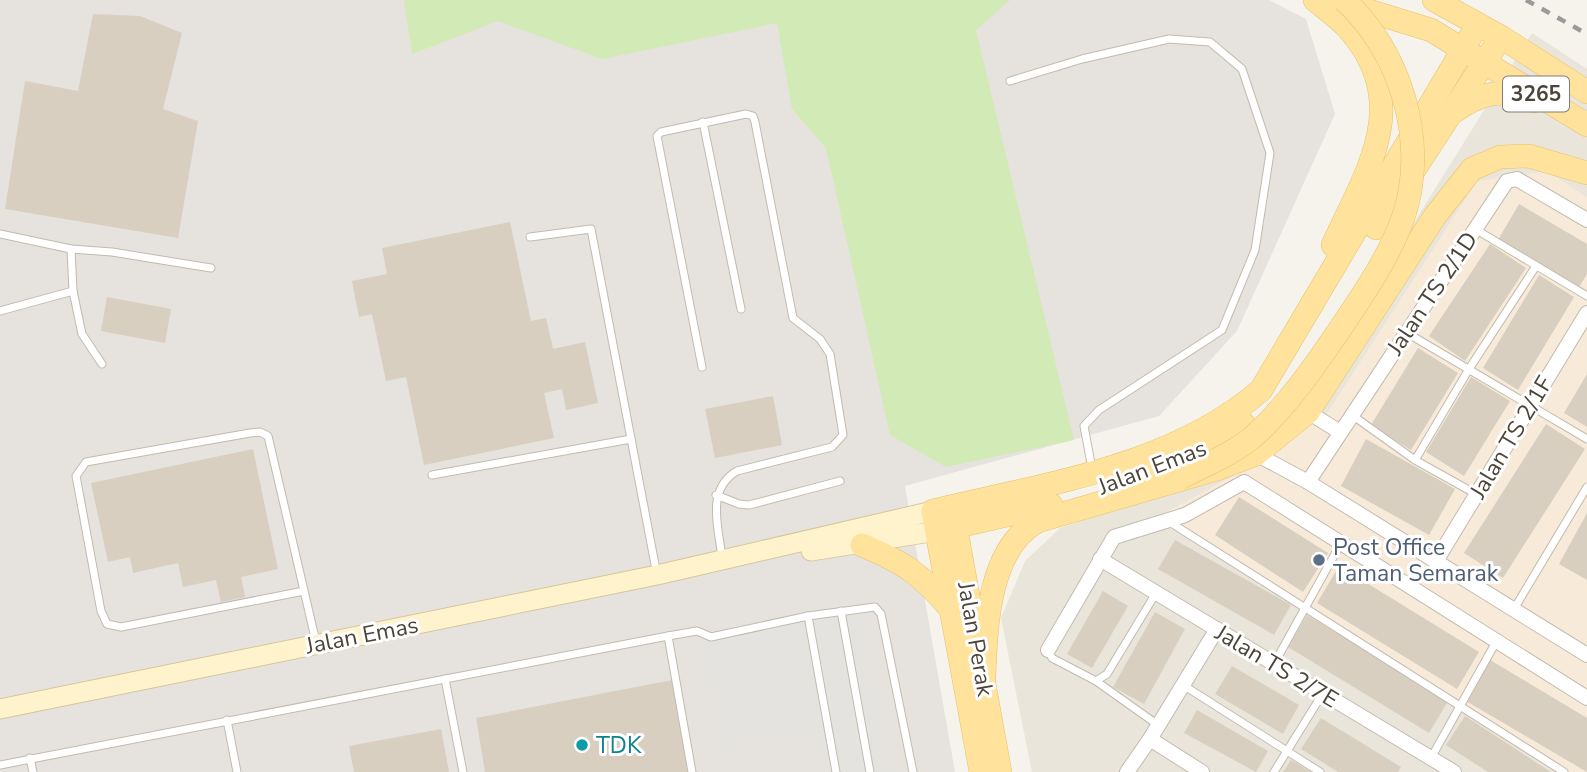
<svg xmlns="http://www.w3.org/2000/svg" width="1587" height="772" font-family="'Nunito Sans',sans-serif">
	<rect width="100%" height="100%" fill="#f6f3ec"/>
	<polygon fill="#eae5da" points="1532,33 1587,69 1587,772 1032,772 1001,618 1025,561 1060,528 1181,489 1299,407"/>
	<polygon fill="#f7ead8" points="1546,171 1587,197 1587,772 1570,772 1161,515 1249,467 1328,412 1477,181"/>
	<polygon fill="#e6e2dd" points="0,0 1269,0 1306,19 1335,114 1237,331 1159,416 905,486 955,772 0,772"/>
	<polygon fill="#d2eab5" points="404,0 1010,0 976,30 1074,440 946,467 890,435 826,148 792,109 777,23 602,59 498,21 412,54"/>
	<polygon fill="#e5e3e0" points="859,604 893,772 823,772 815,731 722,750 699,637"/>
	<g fill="#d8cfc1">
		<polygon points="93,14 140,16 182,33 163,109 198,121 178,238 5,209 25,81 78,91"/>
		<polygon points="1519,204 1587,244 1587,274 1579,287 1498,240"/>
		<polygon points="510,222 531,321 546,318 553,349 585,342 598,403 566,410 562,389 544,393 554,438 424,465 406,377 386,381 372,314 359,317 352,281 387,274 382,248"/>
		<polygon points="1490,244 1526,268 1465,361 1429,336"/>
		<polygon points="1539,275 1574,297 1518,390 1483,368"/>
		<polygon points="107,297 171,309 165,343 101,331"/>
		<polygon points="1418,348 1458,373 1411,450 1371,425"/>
		<polygon points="1587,374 1587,427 1564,413"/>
		<polygon points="1471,377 1510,401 1464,476 1426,452"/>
		<polygon points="773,396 782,445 715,458 705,409"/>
		<polygon points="1546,424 1585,449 1503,578 1464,553"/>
		<polygon points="1366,439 1455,489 1429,535 1341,486"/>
		<polygon points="253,449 278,569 241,577 245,597 221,602 216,580 183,587 178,563 133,573 130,557 108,562 91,483"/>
		<polygon points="1239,497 1328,553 1303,592 1215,535"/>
		<polygon points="1587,513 1587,580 1559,564"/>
		<polygon points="1175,540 1291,605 1274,635 1158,569"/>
		<polygon points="1339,566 1479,652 1457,689 1317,603"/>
		<polygon points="1103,591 1128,606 1092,668 1067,654"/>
		<polygon points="1155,612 1185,629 1144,704 1113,687"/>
		<polygon points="1307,615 1448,701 1429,733 1288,647"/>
		<polygon points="1490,660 1587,718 1587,772 1466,701"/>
		<polygon points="1232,666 1299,705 1283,734 1215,694"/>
		<polygon points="672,680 688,772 485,772 476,718"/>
		<polygon points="1197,710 1268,751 1256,772 1184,733"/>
		<polygon points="1465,716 1551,772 1488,772 1446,745"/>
		<polygon points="1321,718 1401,767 1398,772 1338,772 1301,749"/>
		<polygon points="441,729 449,772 354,772 349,746"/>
		<polygon points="1291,760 1311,772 1283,772"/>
	</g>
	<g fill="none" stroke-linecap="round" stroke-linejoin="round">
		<defs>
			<g id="lane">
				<polyline points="1010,81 1082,59 1169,39 1210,42 1242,69 1270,153 1255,250 1222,330 1099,410 1084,426 1092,469"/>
				<polyline points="703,122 741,309"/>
				<polyline points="1475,229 1587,296"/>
				<polyline points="0,234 71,249 112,252 211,268"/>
				<polyline points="530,237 591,229 657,575"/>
				<polyline points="73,291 82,334 102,364"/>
				<polyline points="0,311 73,291 71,249"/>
				<polyline points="1407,333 1587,439"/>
				<path d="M702 367 657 136 661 132 746 114 753 116 755 122 793 318 820 339 830 354 843 435 832 447 737 471C706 489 718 526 722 557"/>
				<polyline points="1352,415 1415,460 1476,494"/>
				<polyline points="1415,460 1469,369 1536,266"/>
				<polyline points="432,475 631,439"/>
				<polyline points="716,495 739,504 749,505 840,481"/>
				<polyline points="1168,521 1564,772"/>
				<polyline points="304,591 121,627 107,624 101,611 76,476 86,462 250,433 260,432 268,436 316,642"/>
				<polyline points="1514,609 1587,487"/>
				<polyline points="841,611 870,772"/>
				<polyline points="808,616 836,772"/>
				<polyline points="668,636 692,772"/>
				<polyline points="1048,650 1052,658 1096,681 1107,674 1156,593"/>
				<polyline points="1274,664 1341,543"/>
				<polyline points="445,679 463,772"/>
				<polyline points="1096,681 1158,725"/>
				<polyline points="1183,685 1320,772"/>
				<polyline points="227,720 237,772"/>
				<polyline points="30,758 33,772"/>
				<polyline points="1431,758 1496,642"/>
				<polyline points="0,765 668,636 697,631 711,637 808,616 875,607 881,614 913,772"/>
				<polyline points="1274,772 1323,693"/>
			</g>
			<g id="street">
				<polyline points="1308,412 1340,432"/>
				<polyline points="1256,454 1308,482 1587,655"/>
				<polyline points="1308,482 1507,181 1517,179 1587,220"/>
				<polyline points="1100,559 1454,772"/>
				<polyline points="1436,561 1587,313"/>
				<polyline points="1048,650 1114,537 1185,515 1244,482 1587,698"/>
				<polyline points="1127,772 1150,739"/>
				<polyline points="1202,772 1150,739 1217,629"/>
			</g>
			<g id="secondary">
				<polyline points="811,551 937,531"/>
				<polyline points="0,709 657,575 933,511"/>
			</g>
			<g id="primary">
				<path d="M1315 0C1326 9 1338 18 1348 28 1414 104 1367 170 1333 245"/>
				<polyline points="1434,0 1501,37 1587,92"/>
				<polyline points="1343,3 1431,30 1587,125"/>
				<path d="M1455 111C1481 93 1503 87 1533 101"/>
				<polyline points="1376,228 1501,37"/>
				<path d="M1113 483C1160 467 1202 453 1243 423"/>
				<polyline points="953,513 1000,772"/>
				<polyline points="937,531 1051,505"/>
				<path d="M862 545C904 563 920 573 949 607"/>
				<path d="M984 677C986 627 988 548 1038 521L1217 469 1256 454 1308 412 1435 216 1472 169 1500 157 1529 156 1587 173"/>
				<path d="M981 772 933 511C1044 484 1172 467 1261 390L1478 24"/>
			</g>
		</defs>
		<use href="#lane" stroke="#c2bbae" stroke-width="9"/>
		<use href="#street" stroke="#c2bbae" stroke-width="16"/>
		<use href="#secondary" stroke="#d6c79b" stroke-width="21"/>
		<use href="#primary" stroke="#e6c16a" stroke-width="24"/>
		<use href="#lane" stroke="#fff" stroke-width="7"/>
		<use href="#street" stroke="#fff" stroke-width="14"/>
		<use href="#secondary" stroke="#fff3cd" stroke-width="19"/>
		<use href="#primary" stroke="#ffe39c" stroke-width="23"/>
		<polyline stroke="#9a9a9a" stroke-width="4.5" stroke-dasharray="9 9" stroke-linecap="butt" points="1526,0 1587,34"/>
		<defs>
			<path id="primary-bridge" d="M1180 478C1205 465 1233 454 1254 436 1287 406 1315 366 1340 329 1363 295 1389 257 1403 218 1429 144 1401 51 1344 0"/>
		</defs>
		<use href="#primary-bridge" stroke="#e6c16a" stroke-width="24" stroke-linecap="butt"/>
		<use href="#primary-bridge" stroke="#ffe39c" stroke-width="23"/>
	</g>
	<circle fill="#5c6f8a" stroke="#fff" stroke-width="2.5" cx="1319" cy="560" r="7"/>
	<circle fill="#0f9aa8" stroke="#fff" stroke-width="2.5" cx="582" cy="745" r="7"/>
	<g text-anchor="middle" stroke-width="6" stroke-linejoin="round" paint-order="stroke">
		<rect fill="#fff" stroke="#817c74" stroke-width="2" x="1503" y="76.5" width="66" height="35" rx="5"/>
		<g font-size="21" font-weight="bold" fill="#4b4439">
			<text x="1536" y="101">3265</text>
		</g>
		<g font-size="23" fill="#4b4439" stroke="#fff">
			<text transform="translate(1432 293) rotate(-56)" y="8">Jalan TS 2/1D</text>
			<text transform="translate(1511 437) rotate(-59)" y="8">Jalan TS 2/1F</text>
			<text transform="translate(1152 467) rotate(-21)" y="8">Jalan Emas</text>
			<text transform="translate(362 635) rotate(-11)" y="8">Jalan Emas</text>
			<text transform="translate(976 639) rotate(80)" y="8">Jalan Perak</text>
			<text transform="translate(1277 666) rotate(31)" y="8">Jalan TS 2/7E</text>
		</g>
		<g font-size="23" fill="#4e5e75" stroke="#fff" text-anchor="start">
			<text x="1333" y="555">Post Office<tspan x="1333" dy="26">Taman Semarak</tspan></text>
		</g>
		<g font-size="23" fill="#0d838f" stroke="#fff" text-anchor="start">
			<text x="596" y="753">TDK</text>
		</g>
	</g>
</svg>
